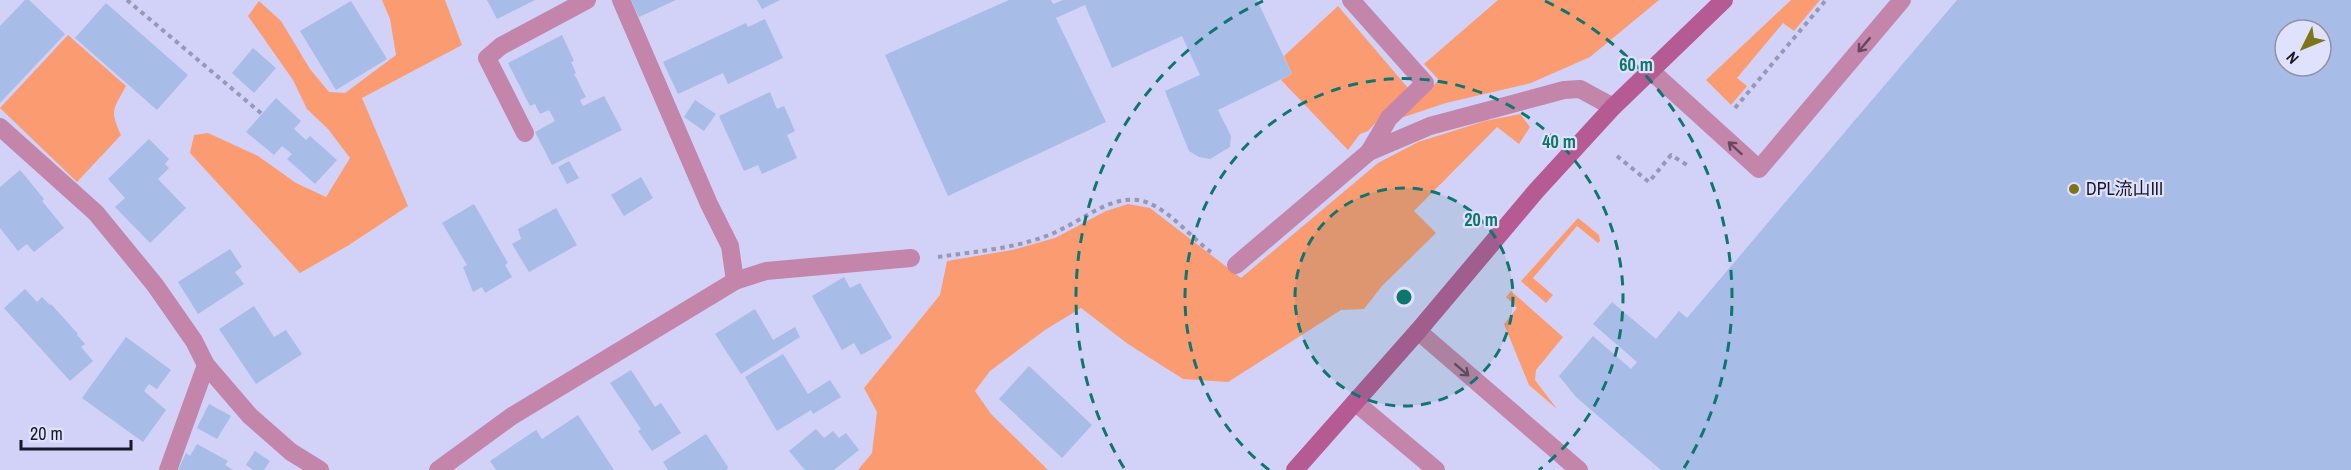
<svg xmlns="http://www.w3.org/2000/svg" width="2351" height="470" font-family="'Archivo Narrow','Noto Sans JP',sans-serif">
	<rect width="100%" height="100%" fill="#d2d2f8"/>
	<g fill="#fb9b71">
		<polygon points="382,0 445,0 462,45 362,98 408,206 349,245 300,273 190,153 194,135 208,133 258,156 296,183 326,197 350,158 328,129 307,109 293,80 248,16 259,1 281,21 310,69 329,92 345,93 396,55 390,19"/>
		<polygon points="1498,0 1659,0 1590,57 1531,83 1446,103 1398,119 1439,80 1424,64"/>
		<polygon points="1791,0 1820,0 1794,31 1783,23 1737,78 1747,86 1731,105 1706,80"/>
		<polygon points="1338,6 1408,88 1368,131 1360,134 1348,150 1281,80 1292,74 1284,56"/>
		<path d="M68 35 126 86C114 109 109 109 121 135L77 182 0 108Z"/>
		<polygon points="1520,114 1530,127 1519,144 1497,127 1414,211 1436,233 1382,286 1364,309 1341,310 1228,382 1183,379 1128,344 1081,308 1045,330 990,371 975,391 991,414 1048,470 858,470 872,453 877,412 864,388 940,295 947,261 1012,250 1055,238 1106,211 1128,204 1150,208 1241,278 1378,163 1418,142 1485,121"/>
		<polygon points="1578,218 1599,235 1600,241 1598,243 1577,226 1533,278 1553,295 1546,303 1521,281"/>
		<polygon points="1511,291 1563,337 1536,370 1535,380 1557,409 1529,385 1504,324 1517,308 1506,297"/>
	</g>
	<g fill="#a7bce6" fill-rule="evenodd">
		<polygon points="25,0 29,0 65,34 0,103 0,26"/>
		<polygon points="487,0 535,0 497,19"/>
		<polygon points="631,0 676,0 639,17"/>
		<polygon points="757,0 780,0 762,9"/>
		<polygon points="1009,0 1051,0 1053,4 1063,0 1257,0 1292,74 1218,110 1231,136 1230,147 1210,159 1199,157 1189,151 1165,91 1200,75 1182,36 1112,68 1085,5 1056,18 1106,122 948,196 885,55"/>
		<path d="M1957 0H2351V470H1661L1576 397 1559 376 1593 336 1631 369 1637 362 1593 324 1612 302 1656 339 1679 311 1687 318ZM2285 30H2321V66H2285Z"/>
		<polygon points="351,1 387,59 336,90 300,31"/>
		<polygon points="106,3 188,75 157,110 75,38"/>
		<polygon points="765,19 783,58 728,84 723,73 678,94 663,62 746,23 748,27"/>
		<polygon points="562,35 574,61 571,62 576,73 574,74 586,97 580,100 583,106 604,96 622,130 552,165 535,132 555,121 549,110 540,114 535,104 530,106 508,63"/>
		<polygon points="253,48 276,68 254,93 232,73"/>
		<polygon points="770,92 777,109 784,106 795,131 787,135 797,158 762,174 758,165 744,171 719,116"/>
		<polygon points="276,98 301,121 294,129 306,140 310,136 337,160 315,184 287,159 292,154 282,146 274,155 246,132"/>
		<polygon points="695,100 716,114 704,131 684,117"/>
		<polygon points="149,139 169,159 165,164 169,168 158,179 186,208 150,243 115,207 125,198 108,179"/>
		<polygon points="569,161 579,178 567,184 558,167"/>
		<polygon points="20,170 44,199 42,201 64,228 34,252 27,244 18,251 0,228 0,187"/>
		<polygon points="641,177 653,198 624,216 611,195"/>
		<polygon points="474,204 508,263 505,265 512,277 485,293 482,287 473,292 463,267 467,265 442,223"/>
		<polygon points="556,208 577,245 529,272 512,244 521,239 518,229"/>
		<polygon points="230,249 242,267 235,272 244,284 198,314 178,282"/>
		<polygon points="844,277 850,288 860,283 892,338 861,355 854,343 842,350 812,296"/>
		<polygon points="25,289 37,302 42,297 50,305 51,304 78,334 77,335 85,344 81,347 93,361 70,381 4,308"/>
		<polygon points="254,306 274,337 286,330 302,354 256,384 219,329"/>
		<polygon points="755,309 773,340 795,327 800,337 741,374 715,334"/>
		<polygon points="126,337 171,370 157,389 149,384 144,391 166,410 143,442 82,398"/>
		<polygon points="783,354 808,394 830,380 841,397 813,414 811,410 777,431 745,377"/>
		<polygon points="1029,366 1092,425 1062,458 999,399"/>
		<polygon points="631,370 655,407 661,403 681,433 652,451 638,431 641,429 610,383"/>
		<polygon points="209,404 231,416 217,439 197,428"/>
		<polygon points="578,415 614,470 496,470 490,461 536,430 542,439"/>
		<polygon points="816,429 824,438 833,431 839,438 846,433 859,450 834,470 805,470 789,451"/>
		<polygon points="706,434 728,467 727,470 668,470 663,462"/>
		<polygon points="197,444 228,461 225,465 233,470 178,470 186,453 190,456"/>
		<polygon points="255,451 270,461 264,470 253,470 246,465"/>
	</g>
	<g fill="none" stroke-linecap="round" stroke-linejoin="round">
		<g stroke="#9797b6" stroke-width="4" stroke-dasharray="4.5 4.5" stroke-linecap="butt">
			<polyline points="127,0 262,114"/>
			<polyline points="1735,108 1826,0"/>
			<polyline points="1617,156 1649,182 1671,155 1687,165"/>
			<path d="M938 257C978 251 1025 248 1062 229 1089 216 1116 192 1146 202 1171 211 1190 237 1211 252"/>
		</g>
		<g stroke="#c385a9" stroke-width="18">
			<polyline points="1650,70 1759,169 1902,0"/>
			<polyline points="525,133 487,58 501,46 587,0"/>
			<polyline points="1418,331 1579,470"/>
			<polyline points="1355,402 1436,470"/>
		</g>
		<g stroke="#c385a9" stroke-width="18">
			<polyline points="621,0 709,204 730,246 735,281"/>
			<polyline points="1351,0 1425,83 1389,118 1369,152 1430,126 1564,90 1580,89 1613,107"/>
			<polyline points="0,127 96,213 155,285 194,341 206,365 250,416 291,452 320,470"/>
			<polyline points="1236,265 1369,152"/>
			<polyline points="168,470 206,365"/>
			<polyline points="438,470 512,416 735,281 766,271 911,258"/>
		</g>
		<polyline stroke="#b55a92" stroke-width="18" points="1295,470 1418,331 1536,191 1613,107 1724,0"/>
	</g>
	<defs><path id="oneway-shaft" d="M-6 0H5M1.5-3L5.5 0L1.5 3" fill="none" stroke-width="1.6" stroke-linecap="round" stroke-linejoin="round" transform="scale(1.5)"/></defs>
	<g stroke="#654962">
		<use href="#oneway-shaft" transform="translate(1864 45) rotate(130)"/>
		<use href="#oneway-shaft" transform="translate(1735 148) rotate(-138)"/>
		<use href="#oneway-shaft" transform="translate(1462 370) rotate(41)"/>
	</g>
	<circle cx="1404" cy="297" r="109" fill="#0f766e" fill-opacity=".12"/>
	<g fill="none" stroke="#0f766e" stroke-width="3" stroke-dasharray="10 8">
		<circle cx="1404" cy="297" r="109"/>
		<path d="M1269 470A219 219 0 1 1 1539 470"/>
		<path d="M1124 468A328 328 0 0 1 1263 1M1545 1A328 328 0 0 1 1684 468"/>
	</g>
	<circle fill="#7d7518" stroke="#e0e1fd" stroke-width="2" cx="2074" cy="189" r="6"/>
	<g text-anchor="middle" stroke-width="4.5" stroke-linejoin="round" paint-order="stroke">
		<g font-size="18" fill="#181828" stroke="#e0e1fd" text-anchor="start">
			<text x="2086" y="195">DPL流山III</text>
		</g>
	</g>
	<circle cx="1404" cy="297" r="9" fill="#0f766e" stroke="#e0e1fd" stroke-width="3"/>
	<g font-size="18" text-anchor="middle" font-weight="bold" fill="#0f766e" stroke="#e0e1fd" stroke-width="4.5" stroke-linejoin="round" paint-order="stroke">
		<text x="1636" y="71">60 m</text>
		<text x="1559" y="148">40 m</text>
		<text x="1481" y="226">20 m</text>
	</g>
	<g transform="translate(2303 48) rotate(227)"><circle r="28" fill="#e0e1fd" stroke="#9091a8" stroke-width="1.5"/>
	<path d="M0-4.5L10 22L0 15L-10 22Z" fill="#7d7518"/>
	<text y="-9" font-size="16" font-weight="bold" text-anchor="middle" fill="#181828">N</text>
	</g>
	<path d="M21 440v9h110v-9" fill="none" stroke="#181828" stroke-width="3"/>
	<text x="30" y="440" font-size="18" fill="#181828" stroke="#e0e1fd" stroke-width="4.5" paint-order="stroke">20 m</text>
</svg>
